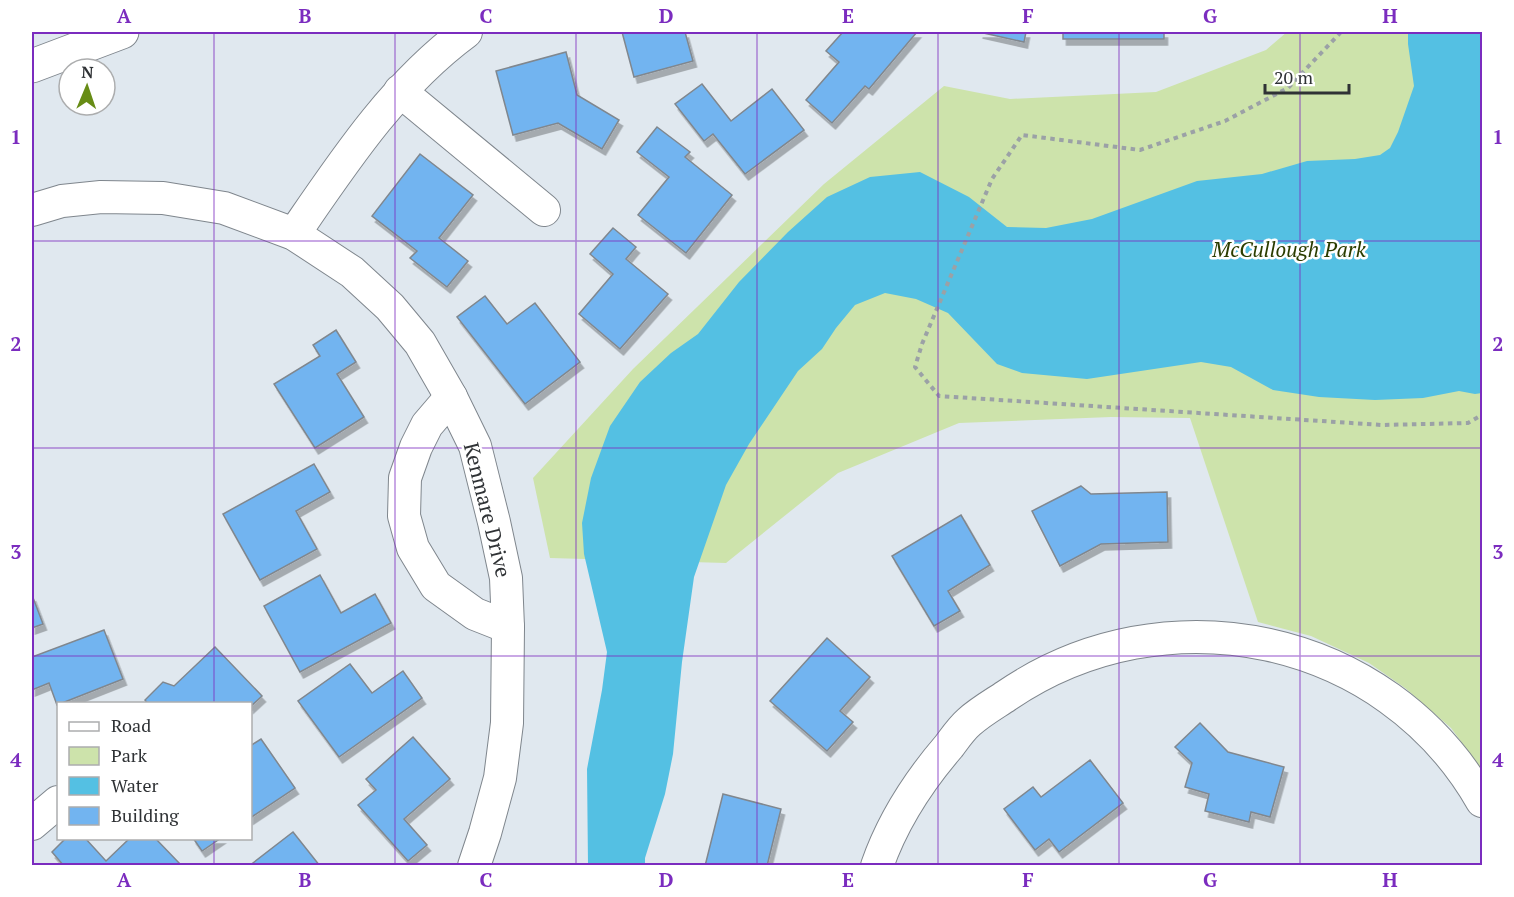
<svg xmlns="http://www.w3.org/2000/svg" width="1514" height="897" font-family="'PT Serif',serif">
	<defs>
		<filter id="shadow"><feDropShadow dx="3.5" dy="6" stdDeviation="0" flood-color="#0004"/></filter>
	</defs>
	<rect width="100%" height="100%" fill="#e0e8ef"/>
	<polygon fill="#cde3ab" points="1287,32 1482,32 1482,770 1451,728 1405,688 1369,663 1311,636 1258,622 1190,418 1111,417 959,423 838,473 726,563 550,558 533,478 633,369 824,184 944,86 1010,99 1156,92 1266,50"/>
	<polygon fill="#54c0e3" points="1408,32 1482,32 1482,393 1475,394 1459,391 1423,398 1375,400 1319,397 1273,390 1231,367 1201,362 1087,379 1022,373 997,364 948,313 916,299 885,293 855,305 836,328 822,349 798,371 749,444 726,485 694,577 682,662 673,754 665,794 645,858 645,865 588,865 587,769 602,690 607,652 584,554 582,523 591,478 610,426 640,382 671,353 698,334 739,282 788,232 827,197 870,177 920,172 969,197 1007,227 1046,228 1092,219 1197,181 1262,174 1307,161 1355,159 1380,155 1390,148 1398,132 1414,86 1408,44"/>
	<g fill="#72b4f0" stroke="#80878e" stroke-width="1.5" filter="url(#shadow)">
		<polygon points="622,32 685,32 693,61 634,77"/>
		<polygon points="843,32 917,32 869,89 865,86 832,123 806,100 839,62 826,51"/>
		<polygon points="979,32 1026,32 1024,42"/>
		<rect x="1063" y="32" width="101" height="7"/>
		<polygon points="566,52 577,95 619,120 602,149 558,123 513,135 496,71"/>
		<polygon points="702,84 731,121 772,89 804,130 745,174 713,134 704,141 675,104"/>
		<polygon points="657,127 690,152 685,157 732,195 686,253 638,215 669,177 637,152"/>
		<polygon points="420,154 473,195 439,238 468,261 447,287 410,258 417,251 372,216"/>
		<polygon points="613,228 636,247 626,259 668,294 620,349 579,314 613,274 590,254"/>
		<polygon points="485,296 507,324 535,303 580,362 525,404 457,317"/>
		<polygon points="336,330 356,362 337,374 364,417 315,448 274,384 320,356 313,345"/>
		<polygon points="314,464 330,492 296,511 317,549 260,580 223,514"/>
		<polygon points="1081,486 1091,494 1167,492 1168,542 1101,544 1060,566 1032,511"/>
		<polygon points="961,515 990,565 948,591 960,611 934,626 892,556"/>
		<polygon points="320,575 341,613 375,594 391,623 300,672 264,606"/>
		<polygon points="32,595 43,624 32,628"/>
		<polygon points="104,630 123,679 57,705 49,683 32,690 32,657"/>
		<polygon points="827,638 870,677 840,711 853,722 827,751 770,701"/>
		<polygon points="215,647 262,696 250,707 250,704 148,704 145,700 163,682 174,686"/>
		<polygon points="350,664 372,693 403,671 422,698 339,757 298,701"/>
		<polygon points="1200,723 1228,752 1284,767 1270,817 1251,812 1249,822 1205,811 1209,794 1185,787 1192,763 1175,747"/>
		<polygon points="413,737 450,779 404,819 427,845 408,861 358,805 376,790 366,779"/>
		<polygon points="261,739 295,788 250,818 250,746"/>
		<polygon points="1090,760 1123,803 1059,852 1049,839 1035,850 1004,809 1033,787 1041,797"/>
		<polygon points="723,794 781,809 767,866 705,866"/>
		<polygon points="293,832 320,866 249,866"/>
		<polygon points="66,838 85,838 106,861 130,838 155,838 181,865 64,866 52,852"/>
		<polygon points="193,838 221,838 202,851"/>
	</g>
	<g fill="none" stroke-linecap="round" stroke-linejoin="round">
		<defs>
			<g id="minor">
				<polyline points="400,91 544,210"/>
				<polyline points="32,210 62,201 101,197 163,198 224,208 294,234 352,272 390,307 420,343 451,397 475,446 494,522 506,578 508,627 507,723 500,778 485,833 474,866"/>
				<path d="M294 234C344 161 394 85 466 32"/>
				<polyline points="451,397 427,425 416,447 405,478 404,516 413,548 436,586 475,614 508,627"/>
				<polyline points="32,824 58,802"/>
				<path d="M877 866C893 820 918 782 949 746 955 738 961 729 969 722 980 712 994 704 1006 696 1165 587 1386 633 1482 801"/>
			</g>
			<polyline id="major" points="32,66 122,32"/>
		</defs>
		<use href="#minor" stroke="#7f868d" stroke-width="34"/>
		<use href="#major" stroke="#7f868d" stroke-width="35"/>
		<polyline stroke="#9ba1a6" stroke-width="4" stroke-dasharray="4.5 4.5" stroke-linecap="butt" points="1341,32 1288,88 1225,121 1140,150 1022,135 992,179 922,344 915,367 939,396 1382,425 1468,423 1482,415"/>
		<use href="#minor" stroke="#fff" stroke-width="32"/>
		<use href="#major" stroke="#fff" stroke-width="33"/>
	</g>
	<path fill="none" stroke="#7b2cbf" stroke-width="1.5" stroke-opacity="0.55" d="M214 32V704M395 32V866M576 32V866M757 32V866M938 32V866M1119 32V866M1300 32V866M32 241H1482M32 448H1482M32 656H1482M214 838V866"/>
	<g text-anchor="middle" stroke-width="5" stroke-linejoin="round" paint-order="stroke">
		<g font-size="21" font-style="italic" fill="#2b3d00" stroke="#fff">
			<text x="1289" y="257">McCullough Park</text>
		</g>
		<g font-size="21" fill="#2f3235" stroke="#fff">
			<text transform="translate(487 510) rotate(76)" y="7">Kenmare Drive</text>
		</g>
	</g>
	<rect width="1514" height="897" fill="none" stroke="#ffffff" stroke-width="66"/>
	<rect x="57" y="702" width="195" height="138" fill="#ffffff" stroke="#acadae" stroke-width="1.5"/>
	<rect x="69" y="722" width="30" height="9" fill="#ffffff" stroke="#acadae" stroke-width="1.5"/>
	<text x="111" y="732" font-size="18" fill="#2f3235">Road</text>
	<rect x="69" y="747" width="30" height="18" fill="#cde3ab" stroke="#acadae" stroke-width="1.5"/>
	<text x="111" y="762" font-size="18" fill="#2f3235">Park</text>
	<rect x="69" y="777" width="30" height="18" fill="#54c0e3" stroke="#acadae" stroke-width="1.5"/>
	<text x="111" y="792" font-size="18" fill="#2f3235">Water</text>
	<rect x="69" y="807" width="30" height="18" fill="#72b4f0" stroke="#acadae" stroke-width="1.5"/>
	<text x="111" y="822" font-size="18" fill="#2f3235">Building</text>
	<g transform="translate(87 87) rotate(2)"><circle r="28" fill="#ffffff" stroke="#acadae" stroke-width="1.5"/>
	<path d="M0-4.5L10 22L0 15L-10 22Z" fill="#678c15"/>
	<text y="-9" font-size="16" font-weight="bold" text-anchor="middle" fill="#2f3235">N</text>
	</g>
	<path d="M1265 84v9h84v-9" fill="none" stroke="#2f3235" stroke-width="3"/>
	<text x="1274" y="84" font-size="18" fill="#2f3235" stroke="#ffffff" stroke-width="4.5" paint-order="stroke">20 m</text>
	<rect x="33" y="33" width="1448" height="831" fill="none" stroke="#7b2cbf" stroke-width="2"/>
	<g font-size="20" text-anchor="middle" font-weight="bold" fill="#7b2cbf">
		<text x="124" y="23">A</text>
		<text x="305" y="23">B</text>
		<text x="486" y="23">C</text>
		<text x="666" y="23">D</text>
		<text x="848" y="23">E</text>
		<text x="1028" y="23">F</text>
		<text x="1210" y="23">G</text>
		<text x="1390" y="23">H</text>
		<text x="16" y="144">1</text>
		<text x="1498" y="144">1</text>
		<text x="16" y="351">2</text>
		<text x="1498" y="351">2</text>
		<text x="16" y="559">3</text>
		<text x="1498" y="559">3</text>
		<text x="16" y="767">4</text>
		<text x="1498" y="767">4</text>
		<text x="124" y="887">A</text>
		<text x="305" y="887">B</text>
		<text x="486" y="887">C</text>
		<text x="666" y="887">D</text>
		<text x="848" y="887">E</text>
		<text x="1028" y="887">F</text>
		<text x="1210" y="887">G</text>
		<text x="1390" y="887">H</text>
	</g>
</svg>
